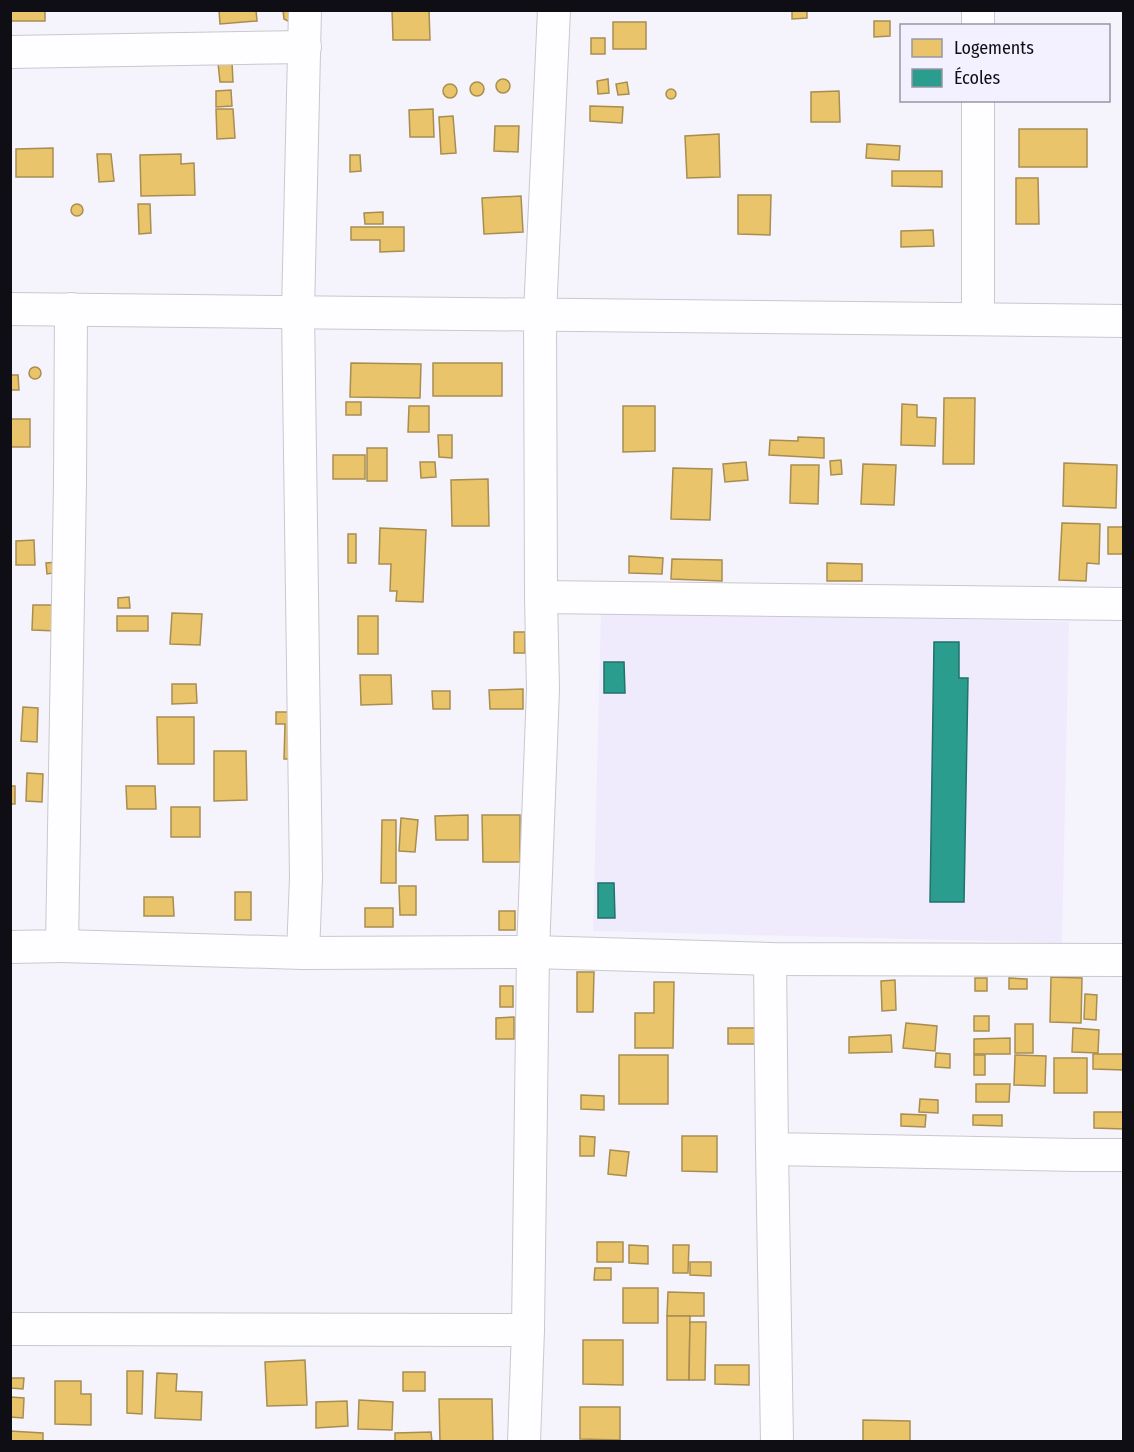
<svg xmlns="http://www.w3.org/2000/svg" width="1134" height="1452" font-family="'Fira Sans Condensed',sans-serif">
	<rect width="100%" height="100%" fill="#f5f4fc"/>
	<polygon fill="#efebfd" points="601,610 1069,622 1062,943 593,931"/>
	<g fill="#e9c46a" stroke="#a88d50" stroke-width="1.5">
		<rect x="10" y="10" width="35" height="11"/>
		<polygon points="219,10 256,10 257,21 220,24"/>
		<polygon points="283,10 297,10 290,22 284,19"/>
		<polygon points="392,10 429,10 430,40 393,40"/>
		<polygon points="792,10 807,10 807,18 792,19"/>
		<polygon points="874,21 890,21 890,36 874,37"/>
		<rect x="613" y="22" width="33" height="27"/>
		<rect x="591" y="38" width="14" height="16"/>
		<polygon points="232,62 233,82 220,82 218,63"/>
		<polygon points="608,79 609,93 598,94 597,81"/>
		<circle cx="503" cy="86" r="7"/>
		<polygon points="627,82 629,94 618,95 616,84"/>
		<circle cx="477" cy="89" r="7"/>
		<circle cx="450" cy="91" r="7"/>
		<circle cx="671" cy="94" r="5"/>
		<polygon points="231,90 232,106 216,107 216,91"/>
		<polygon points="839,91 840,122 811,122 811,92"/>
		<polygon points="590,106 623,107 622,123 590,121"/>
		<polygon points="216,109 233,109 235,138 217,139"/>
		<polygon points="433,109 434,137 410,137 409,110"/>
		<polygon points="453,116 456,153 441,154 439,117"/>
		<polygon points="495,126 519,126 518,152 494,151"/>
		<rect x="1019" y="129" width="68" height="38"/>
		<polygon points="719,134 720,177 687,178 685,136"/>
		<polygon points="867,144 900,146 899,160 866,158"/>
		<polygon points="53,148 53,177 16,177 16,149"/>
		<polygon points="97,154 111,154 114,181 99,182"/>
		<polygon points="181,154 181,164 194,163 195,195 141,196 140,155"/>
		<polygon points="350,155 360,155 361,171 350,172"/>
		<polygon points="892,171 942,171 942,187 892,186"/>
		<polygon points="1016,178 1038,178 1039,224 1016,224"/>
		<polygon points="738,195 771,195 770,235 738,234"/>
		<polygon points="521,196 523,232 484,234 482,198"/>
		<circle cx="77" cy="210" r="6"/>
		<polygon points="138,204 150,204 151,233 139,234"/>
		<polygon points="383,212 383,224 365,224 364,213"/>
		<polygon points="351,227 404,227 404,251 380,252 380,240 351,240"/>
		<polygon points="933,230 934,246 901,247 901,231"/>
		<polygon points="351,363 421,364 420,398 350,397"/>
		<rect x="433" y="363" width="69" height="33"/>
		<circle cx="35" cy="373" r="6"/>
		<polygon points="10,375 18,375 19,390 10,390"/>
		<polygon points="944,398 975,398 974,464 943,464"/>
		<rect x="346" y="402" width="15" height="13"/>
		<polygon points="902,404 917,405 917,417 936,418 935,446 901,445"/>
		<polygon points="409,406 429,406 429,432 408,432"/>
		<polygon points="623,406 655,406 655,451 623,452"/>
		<rect x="10" y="419" width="20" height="28"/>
		<polygon points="438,435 452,435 452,458 439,457"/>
		<polygon points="798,437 824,438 824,458 769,455 770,440 798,441"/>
		<rect x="367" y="448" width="20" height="33"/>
		<rect x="333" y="455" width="32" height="24"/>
		<polygon points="841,460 842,474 831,475 830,461"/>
		<polygon points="420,462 435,462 436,477 421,478"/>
		<polygon points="746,462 748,480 725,482 723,464"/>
		<polygon points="1064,463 1117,465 1116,508 1063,506"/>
		<polygon points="863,464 896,465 894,505 861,504"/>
		<polygon points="791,465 819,465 818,504 790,503"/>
		<polygon points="673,468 712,469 710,520 671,519"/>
		<polygon points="488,479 489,526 452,526 451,480"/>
		<polygon points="1062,523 1100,524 1099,564 1087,563 1086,581 1059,580"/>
		<rect x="1108" y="527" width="16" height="27"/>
		<polygon points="380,528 426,530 423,602 396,601 397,591 390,591 391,564 379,564"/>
		<rect x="348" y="534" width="8" height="29"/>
		<polygon points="34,540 35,565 16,565 16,541"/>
		<polygon points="629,556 663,558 662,574 629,573"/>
		<polygon points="672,559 722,560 722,581 671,579"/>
		<polygon points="58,562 60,572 47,574 46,563"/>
		<polygon points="827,563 862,564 862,581 827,581"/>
		<polygon points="129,597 130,608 118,608 118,598"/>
		<polygon points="33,605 57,605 57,631 32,630"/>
		<polygon points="172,613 202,614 200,645 170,644"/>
		<rect x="117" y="616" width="31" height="15"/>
		<rect x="358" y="616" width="20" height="38"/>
		<rect x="514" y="632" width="11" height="21"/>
		<polygon points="360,675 391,675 392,704 361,705"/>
		<polygon points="172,684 196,684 197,703 172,704"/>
		<polygon points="523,689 523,709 490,709 489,690"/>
		<polygon points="432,691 450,691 450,709 433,709"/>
		<polygon points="23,707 38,708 37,742 21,741"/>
		<polygon points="276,712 296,712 295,759 284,759 285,724 276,724"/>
		<polygon points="157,717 194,717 194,764 158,764"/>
		<polygon points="214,751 246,751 247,800 214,801"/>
		<polygon points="27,773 43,774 42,802 26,801"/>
		<rect x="10" y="786" width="5" height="18"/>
		<polygon points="126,786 155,786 156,809 127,809"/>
		<rect x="171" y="807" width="29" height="30"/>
		<polygon points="468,815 468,840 436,840 435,816"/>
		<polygon points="482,815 520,815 520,862 483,862"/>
		<polygon points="401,818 418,820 415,852 399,851"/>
		<polygon points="382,820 396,820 396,883 381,883"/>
		<polygon points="399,886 416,886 416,915 400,915"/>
		<rect x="235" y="892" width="16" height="28"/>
		<polygon points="144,897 173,897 174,916 144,916"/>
		<rect x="365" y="908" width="28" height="19"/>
		<rect x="499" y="911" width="16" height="19"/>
		<polygon points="577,972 594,972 593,1012 577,1012"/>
		<polygon points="1051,977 1082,978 1081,1023 1050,1022"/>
		<rect x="975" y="978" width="12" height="13"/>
		<polygon points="1009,978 1027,979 1027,989 1009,989"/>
		<polygon points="895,980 896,1010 882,1011 881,981"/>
		<polygon points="654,982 674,982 673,1048 635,1048 635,1013 654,1013"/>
		<rect x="500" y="986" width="13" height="21"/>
		<polygon points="1085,994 1097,995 1096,1020 1084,1019"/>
		<rect x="974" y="1016" width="15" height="15"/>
		<polygon points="514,1017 514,1039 496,1039 496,1018"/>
		<polygon points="906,1023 937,1026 935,1051 903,1048"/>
		<rect x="1015" y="1024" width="18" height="29"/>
		<rect x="728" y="1028" width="31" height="16"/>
		<polygon points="1073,1028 1099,1030 1098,1053 1072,1052"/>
		<polygon points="891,1035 892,1052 849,1053 849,1037"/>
		<polygon points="1010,1038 1010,1054 974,1054 974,1039"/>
		<polygon points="936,1053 950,1054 950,1068 935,1067"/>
		<polygon points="1093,1054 1124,1054 1124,1070 1093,1069"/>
		<rect x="619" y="1055" width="49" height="49"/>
		<rect x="974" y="1055" width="11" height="20"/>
		<polygon points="1015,1055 1046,1056 1045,1086 1014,1085"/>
		<rect x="1054" y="1058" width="33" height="35"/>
		<polygon points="976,1084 1010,1084 1009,1102 976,1102"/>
		<polygon points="581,1095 604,1096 604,1110 581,1109"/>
		<polygon points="920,1099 938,1100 938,1113 919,1112"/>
		<polygon points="1094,1112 1124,1112 1124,1129 1094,1128"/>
		<polygon points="901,1114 926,1115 925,1127 901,1126"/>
		<polygon points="973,1115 1002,1115 1002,1126 973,1125"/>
		<polygon points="580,1136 595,1137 594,1156 580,1156"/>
		<polygon points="682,1136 717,1136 717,1172 682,1171"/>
		<polygon points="610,1150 629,1152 626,1176 608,1174"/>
		<rect x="597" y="1242" width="26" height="20"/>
		<polygon points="629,1245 648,1246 648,1264 629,1263"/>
		<polygon points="673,1245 689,1245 688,1273 673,1273"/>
		<polygon points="690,1262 711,1262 711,1276 690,1275"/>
		<polygon points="595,1268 611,1268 611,1280 594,1280"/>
		<rect x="623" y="1288" width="35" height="35"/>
		<polygon points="668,1292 704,1293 704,1316 667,1316"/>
		<polygon points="667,1316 690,1316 689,1380 667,1380"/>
		<polygon points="690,1322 706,1322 705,1380 689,1380"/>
		<polygon points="583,1340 623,1340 623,1385 583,1384"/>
		<polygon points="305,1360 307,1405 267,1406 265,1362"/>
		<polygon points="715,1365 749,1365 749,1385 715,1384"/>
		<polygon points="127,1371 143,1371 142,1414 127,1413"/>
		<rect x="403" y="1372" width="22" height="19"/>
		<polygon points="157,1373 177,1374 176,1391 202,1392 201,1420 155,1418"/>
		<polygon points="11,1378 24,1378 23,1389 11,1388"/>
		<polygon points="55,1381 81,1381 81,1394 91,1394 91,1425 55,1424"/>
		<polygon points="10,1397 24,1398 23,1418 10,1417"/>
		<polygon points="439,1399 492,1399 493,1442 440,1442"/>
		<polygon points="359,1400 393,1402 392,1430 358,1429"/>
		<polygon points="347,1401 348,1426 316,1428 316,1402"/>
		<polygon points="580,1407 620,1407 620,1440 580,1439"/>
		<polygon points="863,1420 910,1421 910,1442 863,1442"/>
		<polygon points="10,1431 43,1433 43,1442 10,1442"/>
		<polygon points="431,1432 432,1442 395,1442 395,1433"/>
	</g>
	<g fill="#2a9d8f" stroke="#22726a" stroke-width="1.5">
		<polygon points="934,642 959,642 959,678 968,678 964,902 930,902"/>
		<polygon points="604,662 624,662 625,693 604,693"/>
		<polygon points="598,883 614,883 615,918 598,918"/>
	</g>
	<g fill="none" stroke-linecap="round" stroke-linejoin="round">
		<defs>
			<g id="minor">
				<polyline points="978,26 978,10"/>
				<polyline points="10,52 305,47"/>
				<polyline points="10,309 1124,321"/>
				<polyline points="978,319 978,100"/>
				<polyline points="541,597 1124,604"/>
				<polyline points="62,946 303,953 533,952 770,959 1124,960"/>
				<polyline points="10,947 62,946 70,483 71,309"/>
				<polyline points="303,953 306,878 298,311 305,10"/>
				<polyline points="770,959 772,1149 1076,1155 1124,1155"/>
				<polyline points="772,1149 777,1442"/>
				<polyline points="10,1329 528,1330"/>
				<polyline points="524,1442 528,1330 533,952 543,689 541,597 540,314 554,10"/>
			</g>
		</defs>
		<use href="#minor" stroke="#c9c8ce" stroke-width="34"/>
		<use href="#minor" stroke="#fefdff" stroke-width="32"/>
	</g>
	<rect width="1134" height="1452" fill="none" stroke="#100e15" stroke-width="24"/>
	<rect x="900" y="24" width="210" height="78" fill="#f3f0ff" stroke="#9896a1" stroke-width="1.5"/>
	<rect x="912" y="39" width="30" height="18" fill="#e9c46a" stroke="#9896a1" stroke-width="1.5"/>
	<text x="954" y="54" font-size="18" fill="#100e15">Logements</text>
	<rect x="912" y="69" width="30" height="18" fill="#2a9d8f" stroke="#9896a1" stroke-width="1.5"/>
	<text x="954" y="84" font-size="18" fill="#100e15">Écoles</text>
</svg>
